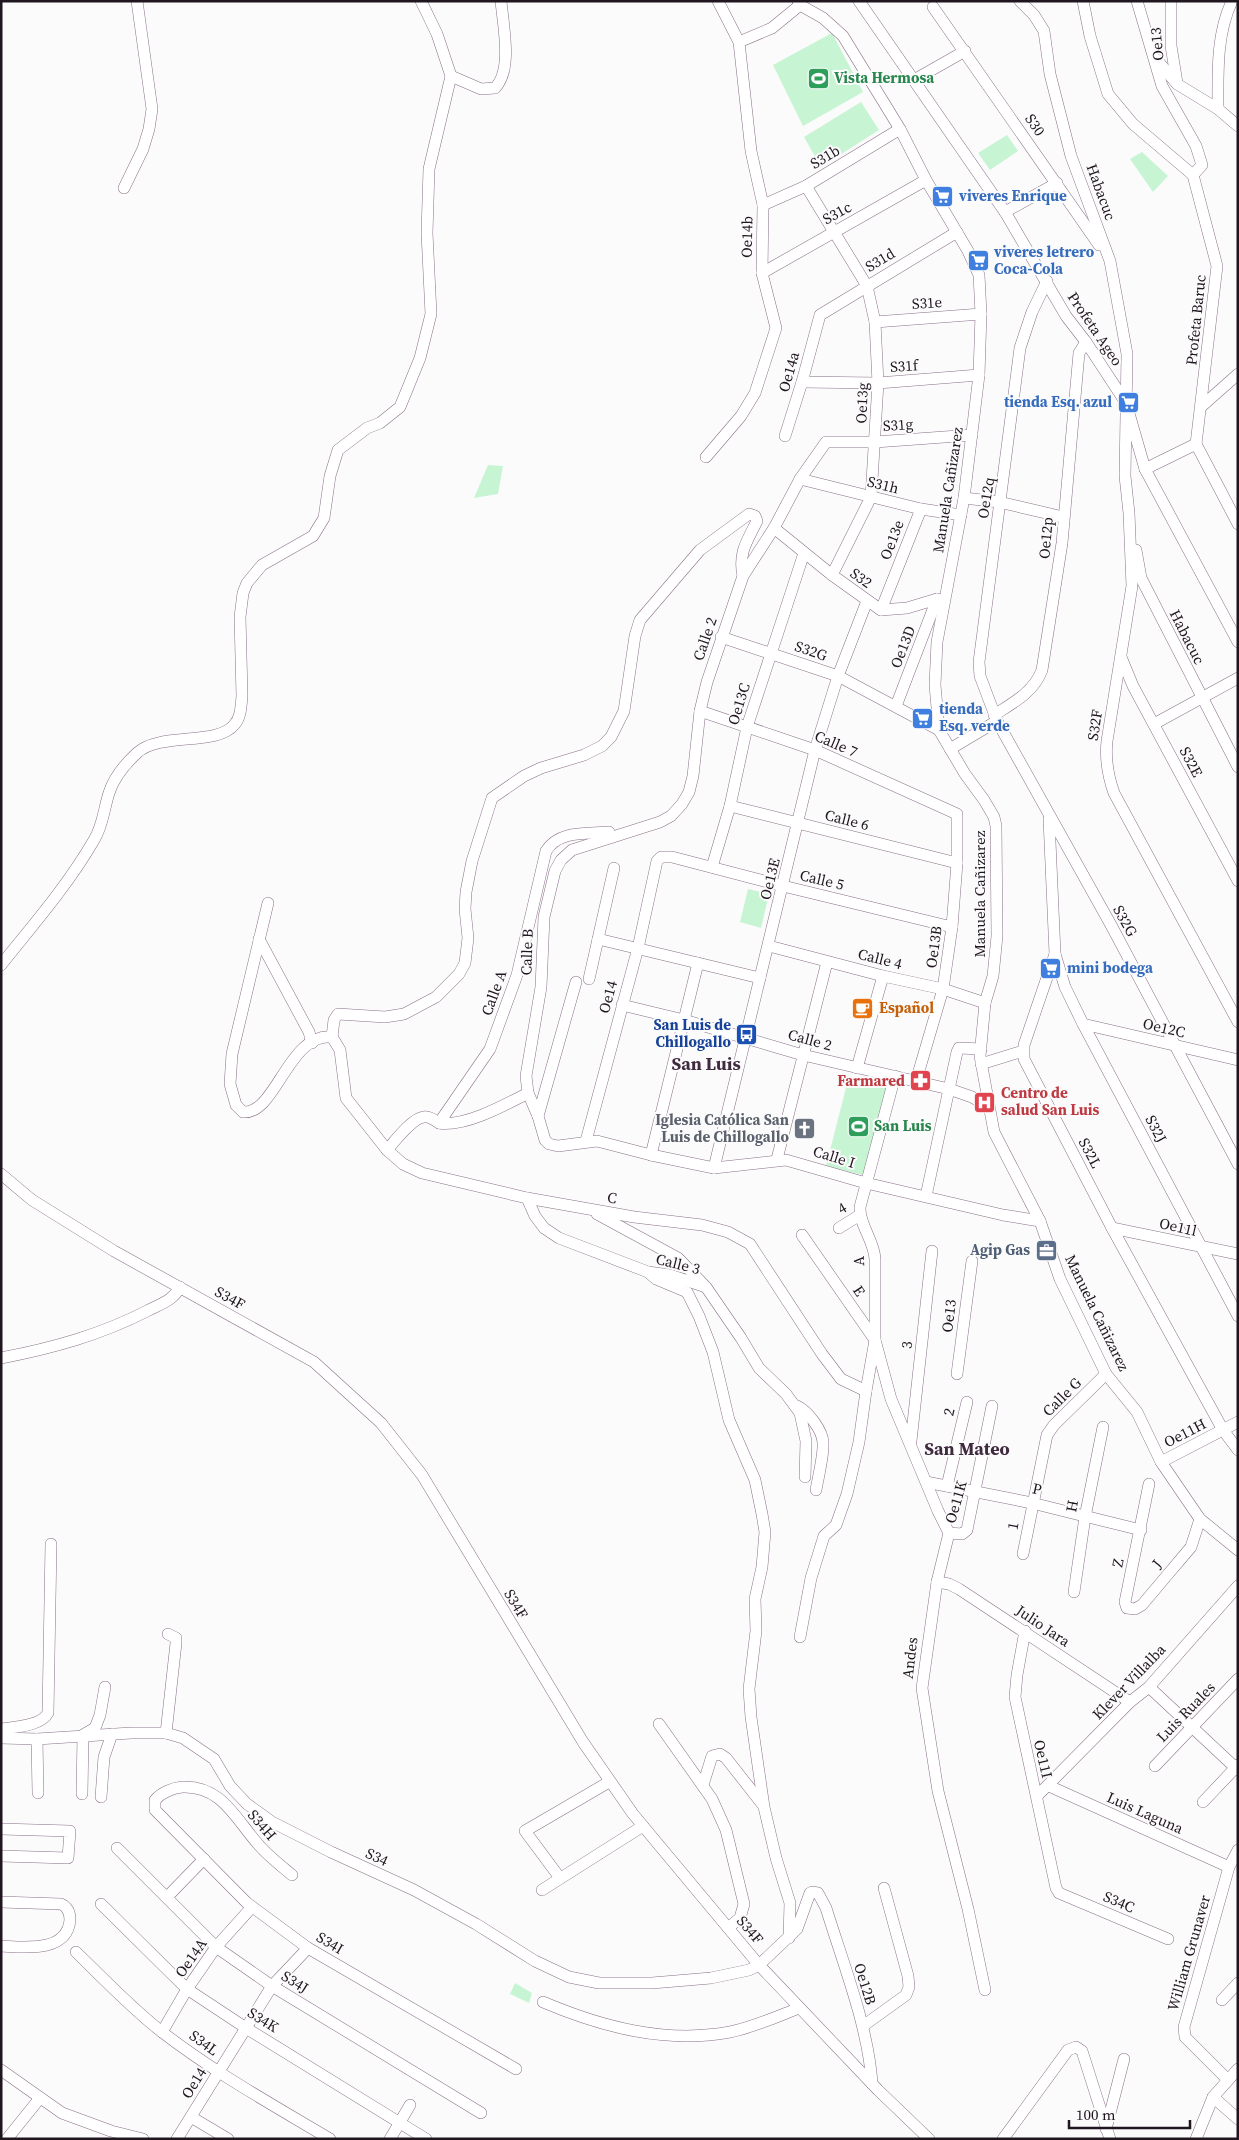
<svg xmlns="http://www.w3.org/2000/svg" width="1239" height="2140" font-family="'Source Serif 4',serif">
	<rect width="100%" height="100%" fill="#fbfbfb"/>
	<g fill="#c7f5d4">
		<polygon points="832,33 863,92 803,126 773,65"/>
		<polygon points="861,102 879,130 821,167 804,137"/>
		<polygon points="1007,135 1018,151 990,170 978,153"/>
		<polygon points="1142,152 1168,176 1153,192 1130,159"/>
		<polygon points="488,465 503,466 498,494 474,498"/>
		<polygon points="748,889 769,894 761,928 740,922"/>
		<polygon points="849,1076 889,1087 867,1176 826,1166"/>
		<polygon points="515,1983 532,1993 529,2003 510,1994"/>
	</g>
	<g fill="none" stroke-linecap="round" stroke-linejoin="round">
		<defs>
			<g id="minor">
				<polyline points="798,1 800,5 823,18 843,36 900,129 926,180 968,251 979,275 981,314 979,375 964,498 937,642 935,685 939,730 965,774 984,800 994,817 996,826 997,936 993,976 985,1003 980,1056 994,1132 1040,1221 1060,1279 1106,1374 1137,1412 1161,1462 1200,1519 1238,1550"/>
				<polyline points="859,1 1005,212 1066,316 1086,342 1126,403 1145,469 1238,642"/>
				<path d="M1020 1 1034 15 1044 31 1050 74 1071 156 1110 261 1127 354 1125 476 1129 513 1132 586 1107 741C1105 759 1108 776 1114 793L1238 1022"/>
				<polyline points="1083,1 1090,36 1108,94 1133,124 1193,175 1217,266 1196,444 1238,524"/>
				<polyline points="1137,1 1162,86 1196,146 1202,165 1193,175"/>
				<polyline points="1171,1 1171,46 1177,83"/>
				<polyline points="933,7 1099,245"/>
				<polyline points="739,42 772,28 800,5"/>
				<polyline points="1157,60 1177,84 1218,109 1238,126"/>
				<path d="M451 76 481 89 495 88C513 70 503 25 501 1"/>
				<polyline points="914,80 965,51"/>
				<path d="M1218 109C1218 73 1216 35 1232 1"/>
				<polyline points="806,186 867,286 875,322 878,383 871,497 832,575"/>
				<polyline points="124,188 143,149 149,129 152,109 137,1"/>
				<polyline points="763,205 806,186 900,129"/>
				<polyline points="1005,212 1057,183"/>
				<polyline points="762,273 926,180"/>
				<polyline points="1047,281 1032,312 1020,348 979,662 980,676 997,721 1111,925 1238,1164"/>
				<polyline points="875,322 981,314"/>
				<polyline points="802,382 878,383 979,375"/>
				<polyline points="1202,406 1238,374"/>
				<polyline points="785,436 802,382 820,315 957,232"/>
				<polyline points="706,457 741,416 755,393 776,328 762,273 763,205 751,151 739,42 718,1"/>
				<polyline points="1145,469 1196,444"/>
				<polyline points="800,479 921,509 961,515"/>
				<polyline points="964,498 999,502 1063,517"/>
				<polyline points="774,528 832,575 881,610 907,608 937,599 944,601"/>
				<polyline points="1136,550 1141,578 1238,767"/>
				<polyline points="881,610 921,509"/>
				<polyline points="721,637 838,676 939,730"/>
				<polyline points="1121,657 1133,686 1238,881"/>
				<polyline points="896,706 937,599"/>
				<polyline points="700,711 815,750 957,814 957,863 952,927 943,989 916,1081"/>
				<path d="M994 715C1013 703 1034 692 1042 670L1062 543 1079 353 1086 342"/>
				<polyline points="1154,724 1238,678"/>
				<polyline points="950,749 997,721"/>
				<polyline points="730,806 957,863"/>
				<polyline points="1049,819 1055,954 1024,1045 1024,1059 1112,1228 1223,1430 1238,1450"/>
				<polyline points="712,867 730,806 747,727 804,553"/>
				<path d="M268 903 232 1054 230 1084 236 1105 243 1112C276 1115 288 1033 332 1037L340 1050 346 1098 387 1150 403 1164 422 1173 527 1198 634 1217 702 1225 728 1232 750 1244 822 1354 841 1379 866 1391 875 1340V1259C874 1240 859 1225 860 1207L895 1076"/>
				<polyline points="259,939 309,1032 312,1043"/>
				<polyline points="598,939 760,978"/>
				<polyline points="769,946 883,976 943,989 985,1003"/>
				<polyline points="1055,954 1065,987 1083,1024 1238,1316"/>
				<path d="M1 965C33 925 68 885 94 840 103 826 104 808 109 793 114 777 125 764 137 753 159 732 217 746 234 725 241 718 241 706 242 696L240 617 243 593 247 583 262 565 313 536 324 518 330 476 338 450 367 428 380 423 400 407 420 358 431 314 427 233 429 169 451 76 437 34 421 1"/>
				<polyline points="589,979 614,868"/>
				<polyline points="576,982 538,1116 545,1140 549,1144 558,1146 597,1141 651,1155 714,1168 786,1160 866,1183 1003,1215 1040,1221"/>
				<polyline points="622,1005 684,1020 803,1055 949,1089 972,1097 989,1107"/>
				<polyline points="1083,1024 1238,1060"/>
				<path d="M332 1037 334 1020 338 1014 385 1017 404 1014 436 997 459 974 465 963 468 938 465 909 466 892 472 861 492 798 524 776 541 768 584 755 602 746 611 737 624 711 635 636 640 620 700 550 749 514 755 516 757 521C747 541 738 553 743 576"/>
				<polyline points="981,1064 1023,1051"/>
				<polyline points="857,1068 883,976"/>
				<path d="M528 1093C505 1105 465 1127 439 1123L490 1049 517 975 546 851C559 830 587 834 609 832"/>
				<polyline points="538,1116 528,1093 526,1076 541,987 544,917 555,871 561,860 572,850 660,822 671,816 682,804 689,792 693,776 700,711 707,682 743,576 774,528 800,479 826,442 875,442 972,435"/>
				<polyline points="586,1141 638,948 657,861 661,857 672,857 783,886 952,927"/>
				<path d="M387 1150C395 1141 412 1118 424 1117 429 1116 434 1120 439 1123"/>
				<polyline points="651,1155 698,963"/>
				<polyline points="777,1159 827,962"/>
				<polyline points="714,1168 815,750 838,676 867,601"/>
				<polyline points="1,1174 32,1200 114,1251 314,1362 381,1423 422,1475 583,1742 633,1814 759,1965 878,2090 929,2139"/>
				<polyline points="926,1196 957,1052 959,1048 981,1049"/>
				<polyline points="527,1198 535,1216 544,1228 559,1238 648,1272 670,1275 706,1287 741,1338 759,1368 786,1394 800,1413 806,1441 805,1477"/>
				<polyline points="597,1214 678,1258 705,1286"/>
				<polyline points="839,1228 860,1215"/>
				<polyline points="1112,1228 1238,1254"/>
				<polyline points="802,1235 875,1340 891,1399 938,1511 949,1533 937,1582 922,1688 938,1791 968,1909 985,1990"/>
				<polyline points="648,1272 656,1279 687,1292 699,1316 713,1352 729,1420 755,1480 762,1514 765,1532 762,1567 755,1599 756,1631 749,1689 751,1717 764,1807 776,1858 790,1903 789,1938"/>
				<path d="M1 1358C53 1348 100 1335 147 1311 160 1304 173 1301 180 1287"/>
				<polyline points="957,1374 972,1261"/>
				<path d="M797 1406C808 1411 823 1431 823 1443 824 1454 818 1478 816 1490"/>
				<polyline points="911,1441 932,1251"/>
				<polyline points="1161,1462 1238,1422"/>
				<polyline points="926,1482 1032,1503 1141,1530"/>
				<polyline points="1149,1484 1125,1602 1127,1608 1135,1609 1142,1605 1169,1573 1191,1547 1200,1519"/>
				<polyline points="947,1486 967,1402"/>
				<polyline points="949,1533 962,1534 967,1530 992,1406"/>
				<polyline points="1023,1554 1047,1435 1054,1425 1106,1374"/>
				<polyline points="937,1582 949,1584 959,1589 1130,1702"/>
				<polyline points="1074,1592 1085,1517 1103,1427"/>
				<polyline points="1025,1631 1017,1675 1015,1697 1056,1888 1059,1893 1168,1939"/>
				<polyline points="800,1637 811,1578 824,1536 836,1525 847,1494 859,1442 866,1391"/>
				<polyline points="1149,1687 1238,1770"/>
				<polyline points="659,1724 712,1799 726,1830 744,1904 740,1918 728,1928"/>
				<path d="M1 1729C15 1727 41 1726 48 1713L51 1544"/>
				<polyline points="166,1733 176,1643 176,1638 168,1634"/>
				<path d="M1 1738 37 1739 131 1733H166L183 1738 214 1759 230 1786 247 1804 272 1822 331 1852 414 1890 476 1924 535 1961 569 1977 599 1983H652L711 1978 749 1970 759 1965 797 1929 810 1893 812 1892 818 1893 826 1908C843 1963 868 2026 872 2083"/>
				<polyline points="37,1739 38,1793"/>
				<polyline points="1155,1766 1238,1679"/>
				<polyline points="703,1785 712,1756 720,1754 726,1758 763,1805"/>
				<polyline points="1049,1786 1229,1867"/>
				<polyline points="82,1794 83,1735 95,1728 100,1715 105,1687"/>
				<polyline points="1037,1796 1130,1702 1149,1687 1238,1586"/>
				<polyline points="101,1797 104,1757 112,1734"/>
				<polyline points="1203,1802 1238,1765"/>
				<polyline points="1,1829 70,1831 68,1858 1,1856"/>
				<polyline points="117,1848 216,1947 272,1986 481,2113"/>
				<path d="M292 1875C280 1865 267 1855 258 1844 235 1818 221 1785 182 1787 172 1788 161 1793 155 1800V1810L247 1903 308 1948 516 2069"/>
				<polyline points="560,1878 525,1831 609,1782"/>
				<polyline points="542,1890 643,1826"/>
				<polyline points="167,1897 204,1859"/>
				<path d="M1 1902 61 1904C68 1907 70 1913 70 1920 67 1953 25 1947 1 1946"/>
				<polyline points="101,1904 187,1989 246,2028 426,2139"/>
				<path d="M76 1952C104 1979 131 2008 162 2032 215 2073 273 2105 330 2139"/>
				<polyline points="1222,2000 1238,1983"/>
				<path d="M543 2002C602 2027 666 2044 730 2032 754 2027 776 2017 799 2008"/>
				<polyline points="863,2026 906,1995 909,1987 908,1976 884,1888"/>
				<polyline points="162,2032 187,1989 216,1947 252,1907"/>
				<polyline points="1,2070 62,2113 111,2131 143,2139"/>
				<polyline points="1227,2079 1185,2037 1184,2027 1229,1867 1238,1850"/>
				<polyline points="1213,2097 1238,2119"/>
				<polyline points="191,2117 228,2139"/>
				<polyline points="1106,2129 1124,2059"/>
				<polyline points="7,2139 40,2098"/>
				<polyline points="177,2139 272,1986 308,1948"/>
				<polyline points="390,2139 410,2105"/>
				<polyline points="1003,2139 1068,2050 1076,2047 1082,2051 1110,2139"/>
				<polyline points="1196,2139 1213,2097 1238,2069"/>
			</g>
		</defs>
		<use href="#minor" stroke="#8a7089" stroke-width="12"/>
		<use href="#minor" stroke="#fff" stroke-width="11"/>
	</g>
	<defs>
		<symbol id="stadium-square" viewBox="-11 -11 22 22"><rect x="-9" y="-9" width="18" height="18" rx="4" fill="#2e9e5b" stroke="#fbfbfb"/><path d="M0-5a6.5 5 0 1 0 0 10a6.5 5 0 1 0 0-10ZM-3.5-1.8h7v3.6h-7Z" fill="#fff"/></symbol>
		<symbol id="supermarket-square" viewBox="-11 -11 22 22"><rect x="-9" y="-9" width="18" height="18" rx="4" fill="#3f7fe0" stroke="#fbfbfb"/><path d="M-6-5.5h2.5l.6 2H6L4.5 2H-2.5L-4.4-4H-6ZM-1.5 3.2a1.3 1.3 0 1 0 .1 0ZM3 3.2a1.3 1.3 0 1 0 .1 0Z" fill="#fff"/></symbol>
		<symbol id="cafe-square" viewBox="-11 -11 22 22"><rect x="-9" y="-9" width="18" height="18" rx="4" fill="#e8710a" stroke="#fbfbfb"/><path d="M-5.5-4.5H6V0H3Q3 3.5 0 3.5H-2.5Q-5.5 3.5-5.5 0ZM3-3.2v2h1.7v-2ZM-6 4.5H4V6H-6Z" fill="#fff"/></symbol>
		<symbol id="bus-square" viewBox="-11 -11 22 22"><rect x="-9" y="-9" width="18" height="18" rx="4" fill="#1a4fb4" stroke="#fbfbfb"/><path d="M-5-6H5V4H4V6H2V4H-2V6H-4V4H-5ZM-3.5-4V0h7V-4ZM-3.5 1.2v1.5H-2V1.2ZM2 1.2v1.5H3.5V1.2Z" fill="#fff"/></symbol>
		<symbol id="pharmacy-square" viewBox="-11 -11 22 22"><rect x="-9" y="-9" width="18" height="18" rx="4" fill="#e0444e" stroke="#fbfbfb"/><path d="M-2-6h4v4h4v4h-4v4h-4v-4h-4v-4h4Z" fill="#fff"/></symbol>
		<symbol id="hospital-square" viewBox="-11 -11 22 22"><rect x="-9" y="-9" width="18" height="18" rx="4" fill="#e0444e" stroke="#fbfbfb"/><path d="M-5-5h3v3.5h4V-5h3V5h-3V1.5h-4V5h-3Z" fill="#fff"/></symbol>
		<symbol id="church-square" viewBox="-11 -11 22 22"><rect x="-9" y="-9" width="18" height="18" rx="4" fill="#6b7280" stroke="#fbfbfb"/><path d="M-1.2-6h2.4v3.5h3.3v2.4h-3.3V6h-2.4V-.1h-3.3v-2.4h3.3Z" fill="#fff"/></symbol>
		<symbol id="office-square" viewBox="-11 -11 22 22"><rect x="-9" y="-9" width="18" height="18" rx="4" fill="#5c6f8a" stroke="#fbfbfb"/><path d="M-6-3h4V-5.5h4V-3h4V5H-6ZM-1-4.5V-3h2v-1.5ZM-6 0V1H6V0Z" fill="#fff"/></symbol>
	</defs>
	<g fill-rule="evenodd">
		<use href="#stadium-square" x="806" y="66" width="25" height="25"/>
		<use href="#supermarket-square" x="930" y="184" width="25" height="25"/>
		<use href="#supermarket-square" x="966" y="248" width="25" height="25"/>
		<use href="#supermarket-square" x="1116" y="390" width="25" height="25"/>
		<use href="#supermarket-square" x="910" y="706" width="25" height="25"/>
		<use href="#supermarket-square" x="1038" y="956" width="25" height="25"/>
		<use href="#cafe-square" x="850" y="996" width="25" height="25"/>
		<use href="#bus-square" x="734" y="1022" width="25" height="25"/>
		<use href="#pharmacy-square" x="908" y="1068" width="25" height="25"/>
		<use href="#hospital-square" x="972" y="1090" width="25" height="25"/>
		<use href="#stadium-square" x="846" y="1114" width="25" height="25"/>
		<use href="#church-square" x="792" y="1116" width="25" height="25"/>
		<use href="#office-square" x="1034" y="1238" width="25" height="25"/>
	</g>
	<g text-anchor="middle" stroke-width="4" stroke-linejoin="round" paint-order="stroke">
		<g font-size="15" fill="#201620" stroke="#fbfbfb">
			<text transform="translate(1157 44) rotate(-95)" y="5">Oe13</text>
			<text transform="translate(1035 125) rotate(55)" y="5">S30</text>
			<text transform="translate(825 157) rotate(-31)" y="5">S31b</text>
			<text transform="translate(1101 192) rotate(70)" y="5">Habacuc</text>
			<text transform="translate(837 213) rotate(-29)" y="5">S31c</text>
			<text transform="translate(747 237) rotate(-89)" y="5">Oe14b</text>
			<text transform="translate(880 260) rotate(-31)" y="5">S31d</text>
			<text transform="translate(927 303) rotate(-4)" y="5">S31e</text>
			<text transform="translate(1196 320) rotate(-84)" y="5">Profeta Baruc</text>
			<text transform="translate(1095 329) rotate(56)" y="5">Profeta Ageo</text>
			<text transform="translate(904 366) rotate(-4)" y="5">S31f</text>
			<text transform="translate(789 372) rotate(-74)" y="5">Oe14a</text>
			<text transform="translate(862 403) rotate(-88)" y="5">Oe13g</text>
			<text transform="translate(898 425) rotate(-4)" y="5">S31g</text>
			<text transform="translate(883 485) rotate(14)" y="5">S31h</text>
			<text transform="translate(948 490) rotate(-81)" y="5">Manuela Cañizarez</text>
			<text transform="translate(986 498) rotate(-81)" y="5">Oe12q</text>
			<text transform="translate(1046 538) rotate(-85)" y="5">Oe12p</text>
			<text transform="translate(892 540) rotate(-69)" y="5">Oe13e</text>
			<text transform="translate(861 578) rotate(36)" y="5">S32</text>
			<text transform="translate(1187 637) rotate(63)" y="5">Habacuc</text>
			<text transform="translate(705 639) rotate(-71)" y="5">Calle 2</text>
			<text transform="translate(903 647) rotate(-69)" y="5">Oe13D</text>
			<text transform="translate(811 651) rotate(19)" y="5">S32G</text>
			<text transform="translate(739 704) rotate(-73)" y="5">Oe13C</text>
			<text transform="translate(1095 725) rotate(-81)" y="5">S32F</text>
			<text transform="translate(836 744) rotate(23)" y="5">Calle 7</text>
			<text transform="translate(1191 762) rotate(62)" y="5">S32E</text>
			<text transform="translate(847 820) rotate(14)" y="5">Calle 6</text>
			<text transform="translate(770 879) rotate(-76)" y="5">Oe13E</text>
			<text transform="translate(822 880) rotate(13)" y="5">Calle 5</text>
			<text transform="translate(980 894) rotate(-90)" y="5">Manuela Cañizarez</text>
			<text transform="translate(1125 921) rotate(61)" y="5">S32G</text>
			<text transform="translate(934 947) rotate(-82)" y="5">Oe13B</text>
			<text transform="translate(527 952) rotate(-88)" y="5">Calle B</text>
			<text transform="translate(880 959) rotate(14)" y="5">Calle 4</text>
			<text transform="translate(494 993) rotate(-70)" y="5">Calle A</text>
			<text transform="translate(608 997) rotate(-75)" y="5">Oe14</text>
			<text transform="translate(1164 1028) rotate(13)" y="5">Oe12C</text>
			<text transform="translate(810 1040) rotate(15)" y="5">Calle 2</text>
			<text transform="translate(1156 1129) rotate(62)" y="5">S32J</text>
			<text transform="translate(1090 1153) rotate(62)" y="5">S32L</text>
			<text transform="translate(834 1157) rotate(17)" y="5">Calle I</text>
			<text transform="translate(612 1198) rotate(10)" y="5">C</text>
			<text transform="translate(842 1208) rotate(-30)" y="5">4</text>
			<text transform="translate(1178 1227) rotate(13)" y="5">Oe11l</text>
			<text transform="translate(859 1261) rotate(-93)" y="5">A</text>
			<text transform="translate(678 1264) rotate(14)" y="5">Calle 3</text>
			<text transform="translate(859 1291) rotate(56)" y="5">E</text>
			<text transform="translate(230 1298) rotate(29)" y="5">S34F</text>
			<text transform="translate(1097 1313) rotate(64)" y="5">Manuela Cañizarez</text>
			<text transform="translate(949 1316) rotate(-83)" y="5">Oe13</text>
			<text transform="translate(907 1345) rotate(-84)" y="5">3</text>
			<text transform="translate(1062 1397) rotate(-45)" y="5">Calle G</text>
			<text transform="translate(949 1412) rotate(-77)" y="5">2</text>
			<text transform="translate(1185 1433) rotate(-27)" y="5">Oe11H</text>
			<text transform="translate(1037 1489) rotate(13)" y="5">P</text>
			<text transform="translate(956 1502) rotate(-74)" y="5">Oe11K</text>
			<text transform="translate(1072 1506) rotate(-80)" y="5">H</text>
			<text transform="translate(1013 1526) rotate(-80)" y="5">1</text>
			<text transform="translate(1118 1563) rotate(-78)" y="5">Z</text>
			<text transform="translate(1157 1564) rotate(-50)" y="5">J</text>
			<text transform="translate(516 1604) rotate(59)" y="5">S34F</text>
			<text transform="translate(1043 1626) rotate(34)" y="5">Julio Jara</text>
			<text transform="translate(910 1658) rotate(-83)" y="5">Andes</text>
			<text transform="translate(1129 1682) rotate(-46)" y="5">Klever Villalba</text>
			<text transform="translate(1186 1712) rotate(-46)" y="5">Luis Ruales</text>
			<text transform="translate(1043 1759) rotate(77)" y="5">Oe11I</text>
			<text transform="translate(1145 1813) rotate(24)" y="5">Luis Laguna</text>
			<text transform="translate(262 1825) rotate(49)" y="5">S34H</text>
			<text transform="translate(377 1857) rotate(25)" y="5">S34</text>
			<text transform="translate(1119 1902) rotate(23)" y="5">S34C</text>
			<text transform="translate(750 1930) rotate(50)" y="5">S34F</text>
			<text transform="translate(330 1943) rotate(31)" y="5">S34I</text>
			<text transform="translate(1189 1953) rotate(-74)" y="5">William Grunaver</text>
			<text transform="translate(191 1958) rotate(-55)" y="5">Oe14A</text>
			<text transform="translate(295 1982) rotate(32)" y="5">S34J</text>
			<text transform="translate(865 1984) rotate(73)" y="5">Oe12B</text>
			<text transform="translate(263 2020) rotate(32)" y="5">S34K</text>
			<text transform="translate(204 2043) rotate(36)" y="5">S34L</text>
			<text transform="translate(194 2083) rotate(-58)" y="5">Oe14</text>
		</g>
		<g font-size="15" font-weight="bold" fill="#27864d" stroke="#fbfbfb" text-anchor="start">
			<text x="834" y="83">Vista Hermosa</text>
			<text x="874" y="1131">San Luis</text>
		</g>
		<g font-size="15" font-weight="bold" fill="#366cbe" stroke="#fbfbfb" text-anchor="start">
			<text x="959" y="201">viveres Enrique</text>
			<text x="994" y="257">viveres letrero<tspan x="994" dy="17">Coca-Cola</tspan></text>
			<text x="1112" y="407" text-anchor="end">tienda Esq. azul</text>
			<text x="939" y="714">tienda<tspan x="939" dy="17">Esq. verde</tspan></text>
			<text x="1067" y="973">mini bodega</text>
		</g>
		<g font-size="15" font-weight="bold" fill="#c56008" stroke="#fbfbfb" text-anchor="start">
			<text x="879" y="1013">Español</text>
		</g>
		<g font-size="15" font-weight="bold" fill="#164399" stroke="#fbfbfb" text-anchor="end">
			<text x="731" y="1030">San Luis de<tspan x="731" dy="17">Chillogallo</tspan></text>
		</g>
		<g font-size="15" font-weight="bold" fill="#be3a42" stroke="#fbfbfb" text-anchor="end">
			<text x="905" y="1086">Farmared</text>
			<text x="1001" y="1098" text-anchor="start">Centro de<tspan x="1001" dy="17">salud San Luis</tspan></text>
		</g>
		<g font-size="15" font-weight="bold" fill="#5b616d" stroke="#fbfbfb" text-anchor="end">
			<text x="789" y="1125">Iglesia Católica San<tspan x="789" dy="17">Luis de Chillogallo</tspan></text>
		</g>
		<g font-size="15" font-weight="bold" fill="#4e5e75" stroke="#fbfbfb" text-anchor="end">
			<text x="1030" y="1255">Agip Gas</text>
		</g>
		<g font-size="18" font-weight="bold" fill="#402a40" stroke="#fbfbfb">
			<text x="706" y="1070">San Luis</text>
			<text x="967" y="1455">San Mateo</text>
		</g>
	</g>
	<rect width="1239" height="2140" fill="none" stroke="#201620" stroke-width="5"/>
	<path d="M1069 2120v8h121v-8" fill="none" stroke="#201620" stroke-width="2.5"/>
	<text x="1076" y="2120" font-size="15" fill="#201620" stroke="#fbfbfb" stroke-width="4" paint-order="stroke">100 m</text>
</svg>
